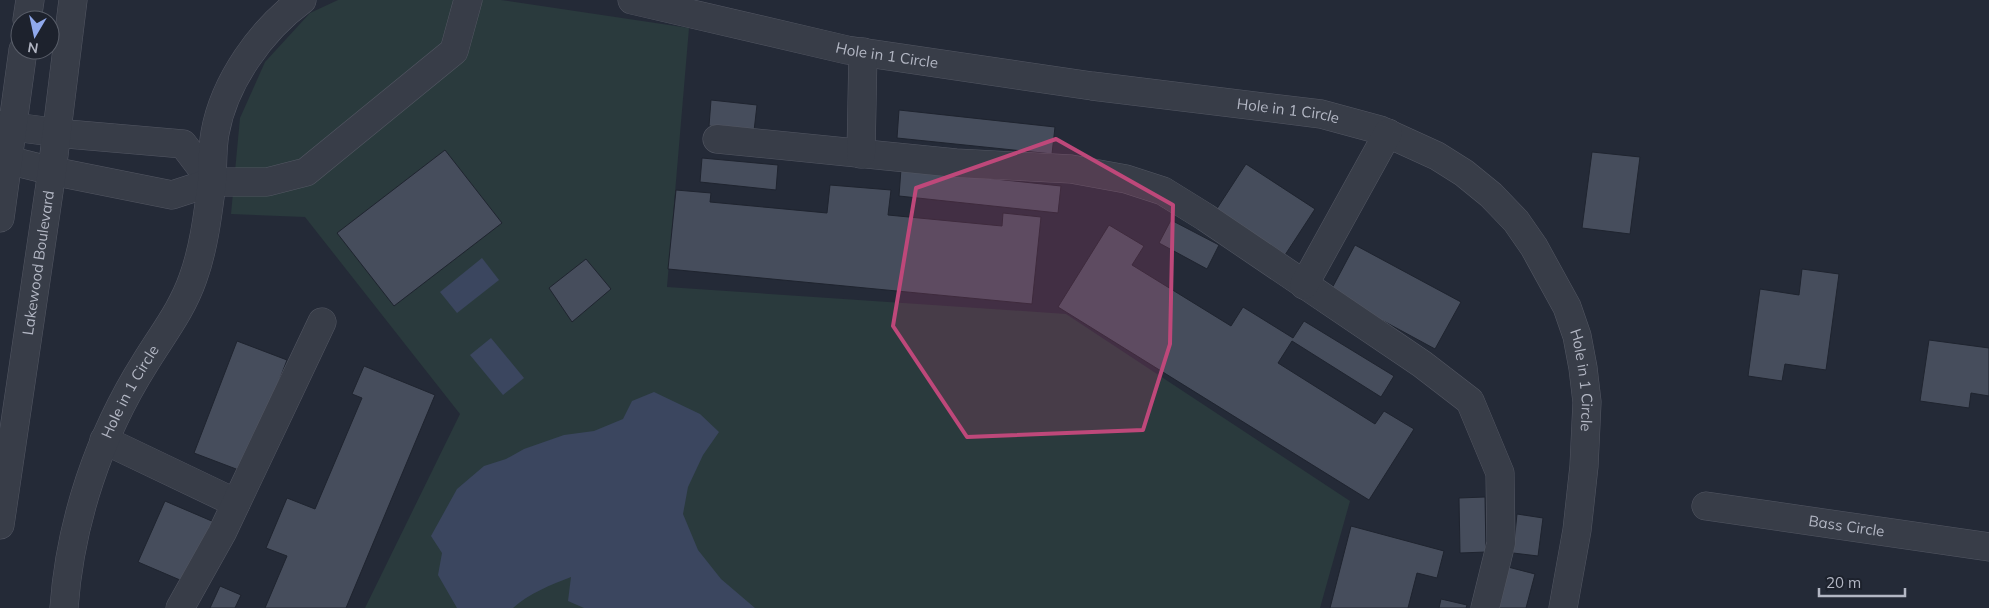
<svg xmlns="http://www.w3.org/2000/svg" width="1989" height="608" font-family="Mulish,sans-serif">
	<rect width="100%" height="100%" fill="#242a37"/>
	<polygon fill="#2a3a3d" points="338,0 501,0 689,28 667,287 1066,314 1350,501 1320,608 365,608 460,414 305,217 231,214 240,118 265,62 310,13"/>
	<g fill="#3b465f">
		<polygon points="482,258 499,280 457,313 440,292"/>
		<polygon points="491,338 524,378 503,395 470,355"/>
		<path d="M654 392 700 414 719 432 703 455 688 487 683 514 698 550 721 579 755 608H584L568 601 571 577C551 585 529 593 513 608H457L438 575 442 553 431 536 457 489 484 466 506 459 524 449 564 435 594 431 623 419 632 401Z"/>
	</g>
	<g fill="#464d5c" stroke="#1f242f">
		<polygon points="711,100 757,105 754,131 709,126"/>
		<polygon points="899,110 1055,127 1052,154 897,138"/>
		<polygon points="445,150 502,223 394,306 337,233"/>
		<polygon points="1592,152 1640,157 1630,234 1582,228"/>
		<polygon points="702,158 778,165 776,190 700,182"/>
		<polygon points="1246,164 1315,209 1285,255 1216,210"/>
		<polygon points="901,169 1061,186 1058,213 899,196"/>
		<polygon points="830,185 891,190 888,215 1002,226 1003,213 1041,217 1032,304 668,269 676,190 711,193 710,202 827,213"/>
		<polygon points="1171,220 1219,245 1207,269 1159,243"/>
		<polygon points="1109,225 1144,246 1132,265 1231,326 1243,307 1293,338 1304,321 1394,376 1381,397 1292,341 1278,363 1375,424 1384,411 1414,429 1369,500 1058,307"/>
		<polygon points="1355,245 1461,302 1435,349 1330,292"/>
		<polygon points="586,259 611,289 572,322 549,288"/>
		<polygon points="1802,269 1839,274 1826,370 1785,364 1782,381 1748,376 1760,289 1799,295"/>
		<polygon points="1929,340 1989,348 1989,396 1971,393 1969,408 1920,401"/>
		<polygon points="237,341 287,360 244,472 194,453"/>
		<polygon points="364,366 435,395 346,608 265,608 287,556 266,548 287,498 315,509 362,398 352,394"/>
		<polygon points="1485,497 1486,552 1460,553 1459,498"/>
		<polygon points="165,501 214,522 187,583 138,562"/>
		<polygon points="1517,514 1543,518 1538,556 1513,553"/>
		<polygon points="1351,526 1444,551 1437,578 1417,573 1408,608 1330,608"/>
		<polygon points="1508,567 1535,574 1526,608 1497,608"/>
		<polygon points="220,586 241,595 235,608 210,608"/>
		<polygon points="1441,599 1467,605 1466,608 1439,608"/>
	</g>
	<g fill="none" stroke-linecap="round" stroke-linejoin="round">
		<defs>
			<g id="minor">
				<path id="s1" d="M632 0 847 50 1092 86 1321 114 1380 130 1437 156 1464 173 1491 195 1516 221 1534 247 1567 307 1577 336 1583 368 1587 402 1584 466 1577 530 1563 608"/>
				<polyline points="27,20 30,0"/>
				<polyline points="0,125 67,134 183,144 212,182"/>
				<polyline points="717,139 956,163 1071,169 1126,179 1163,191 1205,217 1422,364 1470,401 1500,473 1501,543 1485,608"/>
				<polyline points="861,154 863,52"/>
				<polyline points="0,158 52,171 172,195 212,182 267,182 306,172 454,51 468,0"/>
				<polyline points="0,218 23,50"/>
				<polyline points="1304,285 1388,133"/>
				<polyline points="104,440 236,503"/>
				<path id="s2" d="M1706 506 1989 547"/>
				<path id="s3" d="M0 525 52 171 73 0"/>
				<path id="s4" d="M64 608C70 522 99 436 145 363 162 335 182 310 193 278 204 248 208 213 212 182 213 166 212 149 215 133 224 82 261 30 302 0"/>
				<polyline points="180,608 222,533 322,322"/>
			</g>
		</defs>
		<use href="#minor" stroke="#535763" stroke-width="29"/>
		<use href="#minor" stroke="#383d48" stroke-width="28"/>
	</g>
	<path fill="#be487a" fill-opacity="0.2" stroke="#be487a" stroke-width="4" stroke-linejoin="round" d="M1056 139 1173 205 1170 344 1143 430 967 437 893 326 916 188Z"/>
	<g text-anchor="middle" stroke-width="5" stroke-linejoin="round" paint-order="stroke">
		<g font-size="15" fill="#b3b7c4" stroke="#1d222d">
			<text dy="5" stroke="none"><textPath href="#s1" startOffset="261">Hole in 1 Circle</textPath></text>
			<text dy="5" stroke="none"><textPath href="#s1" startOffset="666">Hole in 1 Circle</textPath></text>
			<text dy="5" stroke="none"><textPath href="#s3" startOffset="265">Lakewood Boulevard</textPath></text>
			<text dy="5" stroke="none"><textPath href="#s1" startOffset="1101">Hole in 1 Circle</textPath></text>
			<text dy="5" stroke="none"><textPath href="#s4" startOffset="228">Hole in 1 Circle</textPath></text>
			<text dy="5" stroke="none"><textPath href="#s2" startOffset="142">Bass Circle</textPath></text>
		</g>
	</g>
	<g transform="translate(35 35) rotate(189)"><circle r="24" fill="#1d222d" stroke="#595e69"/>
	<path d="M0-4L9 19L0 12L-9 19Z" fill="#90a9ec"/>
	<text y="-8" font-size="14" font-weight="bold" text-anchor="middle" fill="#b3b7c4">N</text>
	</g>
	<path d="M1819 588v8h86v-8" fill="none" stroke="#b3b7c4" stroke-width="2.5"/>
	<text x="1826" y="588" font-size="15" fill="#b3b7c4" stroke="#1d222d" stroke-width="4" paint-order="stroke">20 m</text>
</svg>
